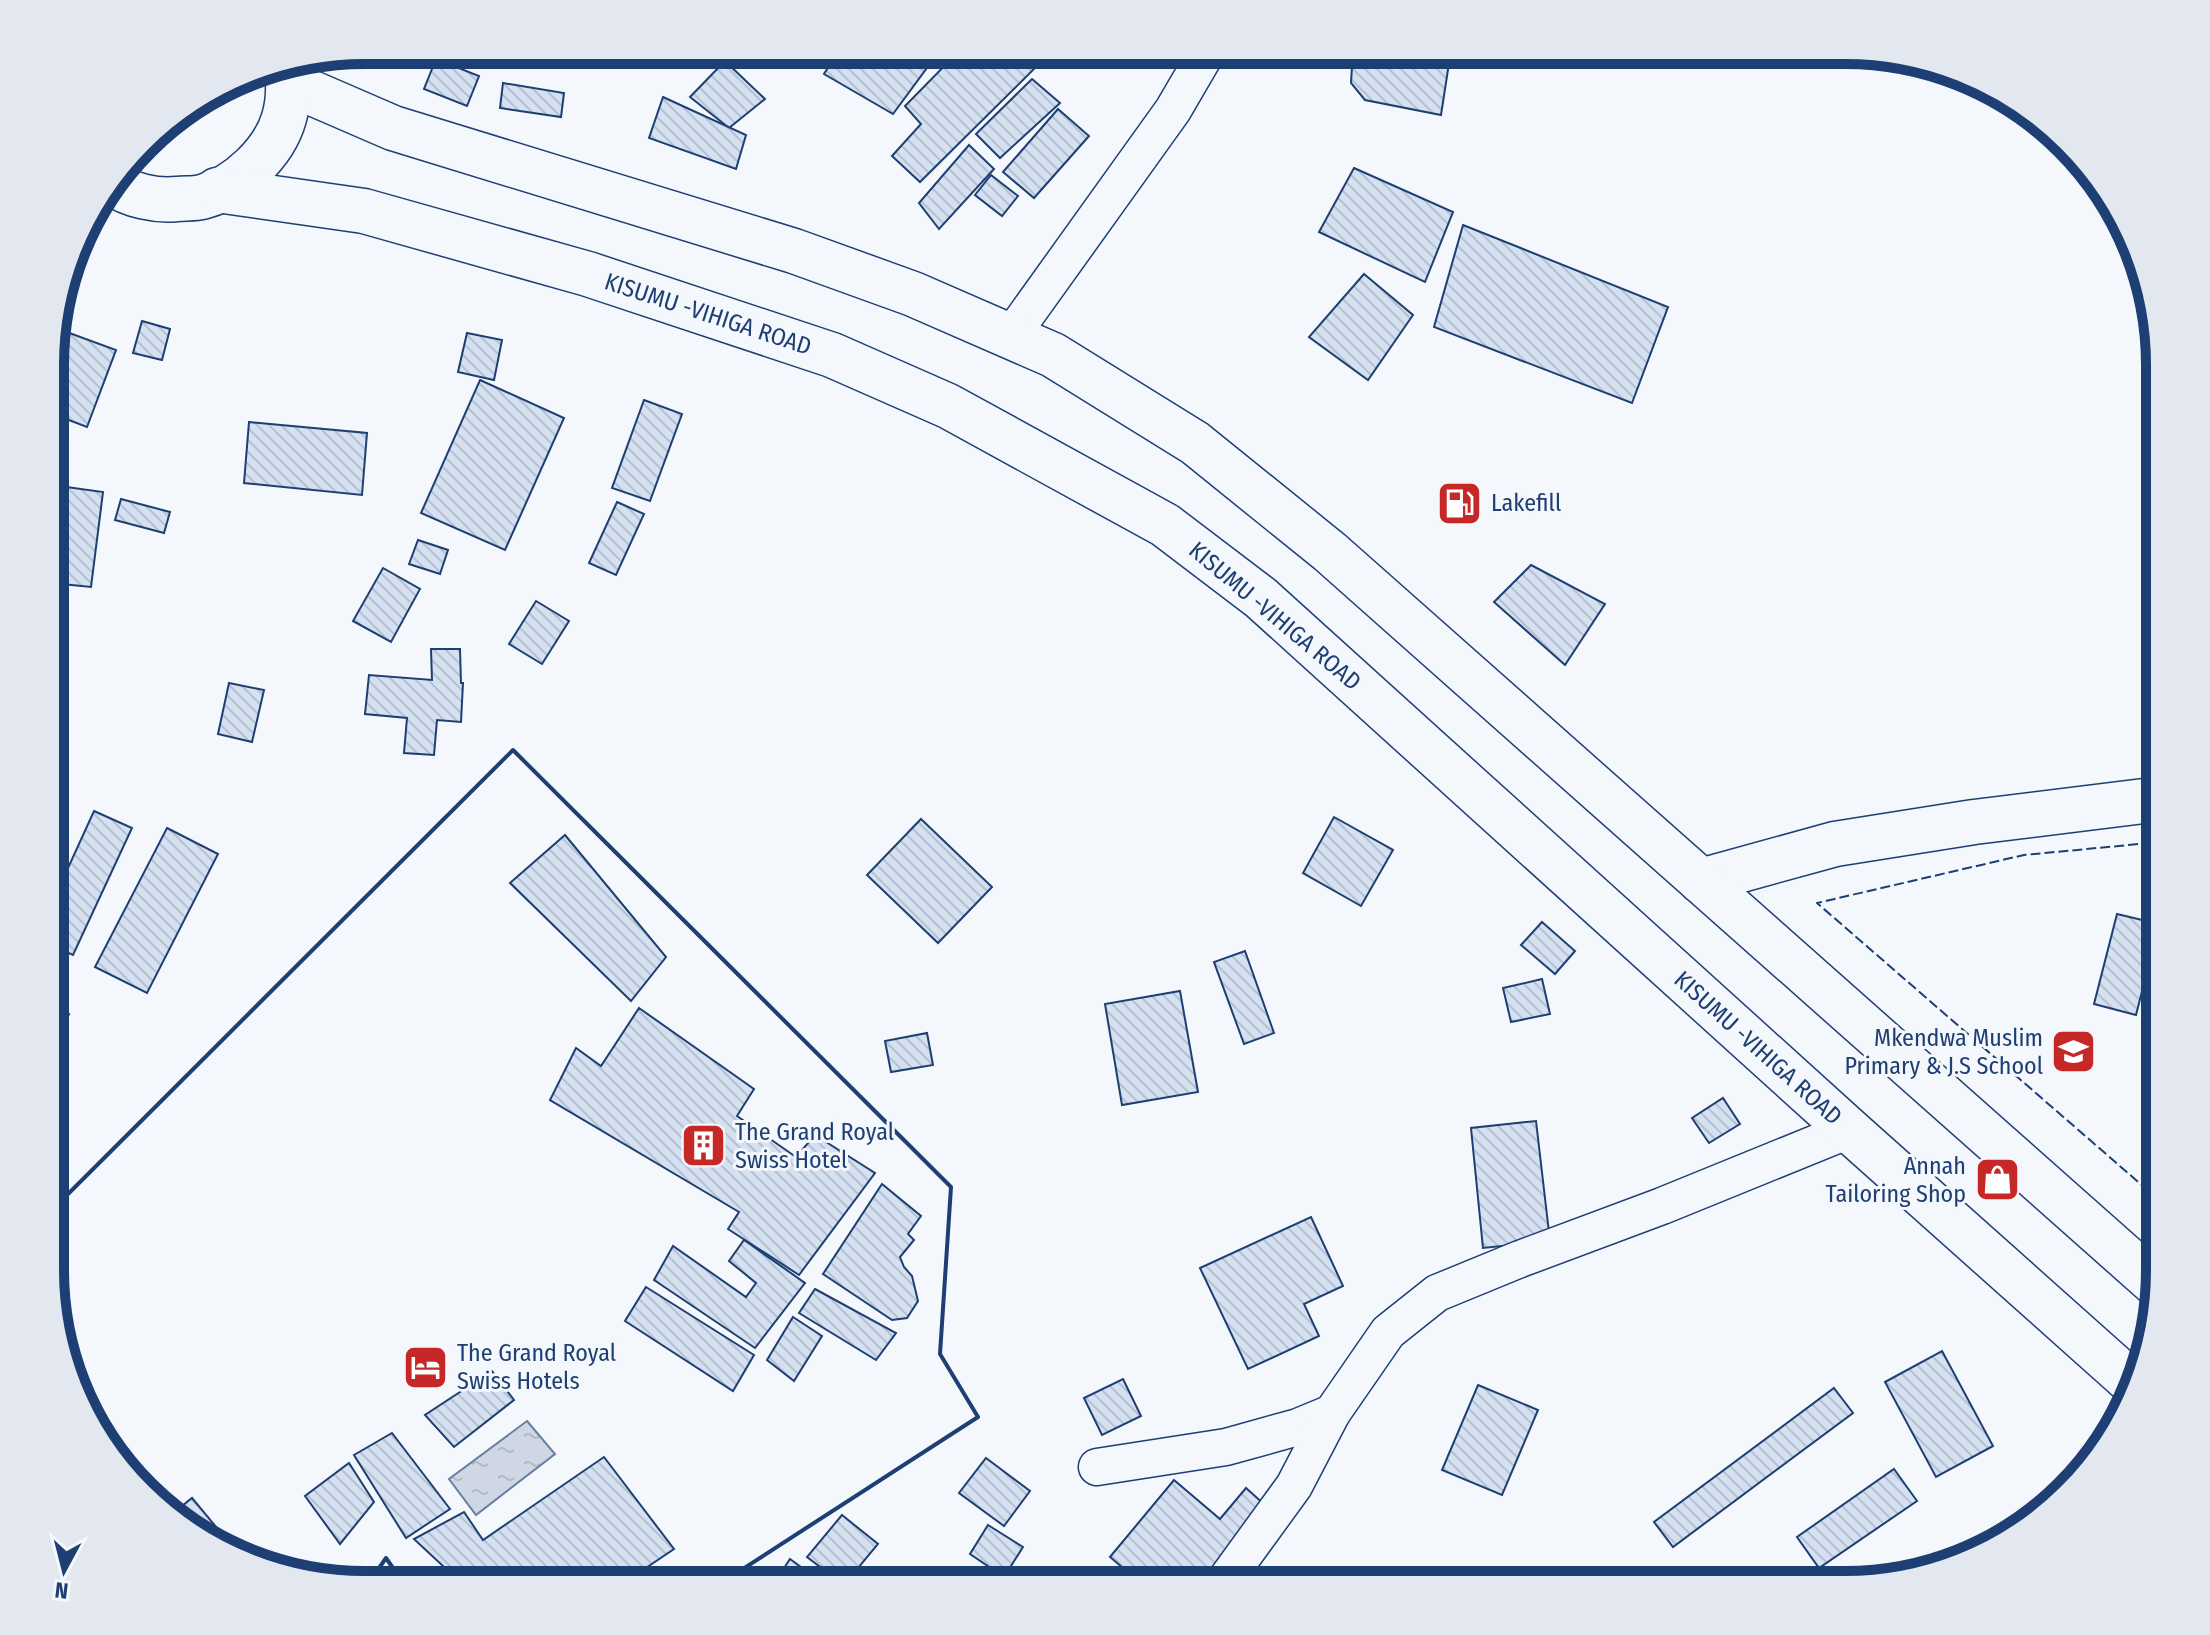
<svg xmlns="http://www.w3.org/2000/svg" width="2210" height="1635" font-family="'Fira Sans Condensed',sans-serif">
	<defs>
		<pattern id="water-ripples" width="26" height="14" patternUnits="userSpaceOnUse" patternTransform="scale(2)"><rect width="26" height="14" fill="#cfd7e4"/><path d="M2 4q2-2 4 0t4 0M15 11q2-2 4 0t4 0" fill="none" stroke="#b1bac7"/></pattern>
		<pattern id="building-back-hatch" width="6" height="6" patternUnits="userSpaceOnUse" patternTransform="scale(2)"><rect width="6" height="6" fill="#d5e0f0"/><path d="M-1 5l2 2M0 0l6 6M5-1l2 2" fill="none" stroke="#b6c1d1"/></pattern>
	</defs>
	<rect width="100%" height="100%" fill="#f4f7fb"/>
	<polygon fill="url(#water-ripples)" stroke="#687fa3" stroke-width="2" points="527,1421 555,1454 476,1515 449,1479"/>
	<g fill="url(#building-back-hatch)" stroke="#1d3f73" stroke-width="2">
		<polygon points="839,50 911,50 932,61 893,114 824,74"/>
		<polygon points="960,50 1034,50 1042,61 920,182 892,156 921,124 905,106"/>
		<polygon points="1353,50 1451,50 1441,115 1365,100 1351,83"/>
		<polygon points="436,59 479,76 467,106 424,89"/>
		<polygon points="725,61 765,99 729,128 690,97"/>
		<polygon points="1032,79 1060,103 1000,158 976,134"/>
		<polygon points="503,83 564,93 561,117 500,108"/>
		<polygon points="663,97 746,135 736,169 649,138"/>
		<polygon points="1058,109 1089,136 1034,198 1003,172"/>
		<polygon points="969,145 994,169 939,229 919,203"/>
		<polygon points="1354,168 1453,212 1425,282 1319,232"/>
		<polygon points="991,175 1018,196 1002,216 975,195"/>
		<polygon points="1463,225 1668,307 1632,403 1434,327"/>
		<polygon points="1364,274 1413,315 1368,380 1309,337"/>
		<polygon points="142,321 170,329 162,360 133,353"/>
		<polygon points="53,327 116,350 87,427 53,414 53,404 63,376 53,371"/>
		<polygon points="467,333 502,340 494,380 458,372"/>
		<polygon points="480,380 564,418 505,550 421,513"/>
		<polygon points="644,400 682,414 650,501 612,488"/>
		<polygon points="249,422 367,433 362,495 244,483"/>
		<polygon points="52,485 103,492 91,587 52,583"/>
		<polygon points="121,499 170,512 164,533 115,520"/>
		<polygon points="617,502 644,514 616,575 589,563"/>
		<polygon points="418,540 448,550 440,574 409,564"/>
		<polygon points="1531,565 1605,604 1565,665 1494,602"/>
		<polygon points="383,568 420,589 391,642 353,621"/>
		<polygon points="536,601 569,621 542,664 509,644"/>
		<polygon points="431,649 460,649 461,683 463,683 461,722 437,720 434,755 404,753 407,718 365,714 369,675 432,680"/>
		<polygon points="229,683 264,690 252,742 218,734"/>
		<polygon points="94,811 132,828 73,955 51,945 52,903"/>
		<polygon points="1334,817 1393,850 1361,906 1303,873"/>
		<polygon points="921,819 992,887 938,943 867,875"/>
		<polygon points="167,828 218,854 147,993 95,967"/>
		<polygon points="565,835 666,957 631,1001 510,883"/>
		<polygon points="2117,914 2159,924 2136,1015 2094,1004"/>
		<polygon points="1542,922 1575,951 1555,974 1521,945"/>
		<polygon points="1245,951 1274,1033 1244,1044 1214,962"/>
		<polygon points="1542,979 1550,1014 1511,1022 1503,988"/>
		<polygon points="1180,991 1198,1092 1122,1105 1105,1004"/>
		<polygon points="51,1006 69,1014 51,1051"/>
		<polygon points="639,1008 754,1089 737,1116 796,1157 815,1135 875,1173 799,1275 728,1229 739,1212 550,1100 576,1048 601,1066"/>
		<polygon points="927,1033 933,1065 891,1072 885,1041"/>
		<polygon points="1723,1098 1740,1124 1709,1143 1692,1118"/>
		<polygon points="1536,1121 1550,1241 1483,1248 1471,1128"/>
		<polygon points="882,1184 921,1216 908,1234 914,1240 900,1257 904,1267 912,1276 918,1301 907,1318 892,1320 823,1274"/>
		<polygon points="1311,1217 1343,1286 1304,1304 1319,1336 1248,1369 1200,1268"/>
		<polygon points="744,1240 805,1283 755,1348 654,1280 673,1246 746,1297 756,1283 729,1261"/>
		<polygon points="646,1287 754,1355 733,1391 625,1321"/>
		<polygon points="815,1289 896,1333 876,1360 799,1313"/>
		<polygon points="793,1317 822,1336 794,1381 767,1360"/>
		<polygon points="1942,1351 1993,1446 1936,1477 1885,1382"/>
		<polygon points="492,1371 514,1400 454,1447 425,1415"/>
		<polygon points="1123,1379 1141,1416 1102,1435 1084,1398"/>
		<polygon points="1478,1385 1538,1410 1502,1495 1442,1470"/>
		<polygon points="1834,1388 1853,1413 1673,1547 1654,1522"/>
		<polygon points="392,1433 450,1509 406,1538 354,1455"/>
		<polygon points="604,1457 674,1549 622,1584 439,1584 443,1566 414,1539 464,1512 483,1540"/>
		<polygon points="986,1458 1030,1491 1004,1526 959,1493"/>
		<polygon points="349,1463 374,1502 340,1544 305,1496"/>
		<polygon points="1894,1469 1917,1501 1819,1568 1797,1537"/>
		<polygon points="1174,1480 1220,1519 1246,1488 1265,1505 1198,1585 1143,1585 1110,1557"/>
		<polygon points="192,1498 242,1558 241,1559 171,1515"/>
		<polygon points="842,1515 878,1544 844,1585 807,1557"/>
		<polygon points="988,1525 1023,1547 1004,1577 970,1554"/>
		<polygon points="790,1559 816,1578 811,1585 773,1585"/>
		<polygon points="1035,1579 1036,1585 988,1585"/>
	</g>
	<g fill="none" stroke-linecap="round" stroke-linejoin="round">
		<defs>
			<g id="street">
				<polyline points="1011,336 1173,110 1208,50"/>
				<polyline points="1097,1467 1226,1447 1298,1427 1332,1413"/>
				<polyline points="1222,1585 1294,1486 1332,1413 1388,1332 1437,1293 1520,1259 1662,1206 1849,1130"/>
			</g>
			<polyline id="secondary" points="1701,881 1835,844 1974,822 2160,799"/>
			<g id="highway">
				<polyline points="289,83 393,128 794,251 913,294 1053,355 1195,443 1330,552 2159,1287"/>
				<path d="M112 183C131 196 156 201 177 199 185 198 194 199 202 197 237 188 274 153 284 118 289 101 289 81 286 63"/>
				<polyline points="217,190 364,211 588,274 832,355 948,406 1165,525 1261,598 1849,1130 2137,1387"/>
			</g>
		</defs>
		<use href="#street" stroke="#1d3f73" stroke-width="39"/>
		<use href="#secondary" stroke="#1d3f73" stroke-width="47"/>
		<use href="#highway" stroke="#1d3f73" stroke-width="47"/>
		<use href="#street" stroke="#f4f7fb" stroke-width="36"/>
		<use href="#secondary" stroke="#f4f7fb" stroke-width="44"/>
		<use href="#highway" stroke="#f4f7fb" stroke-width="44"/>
		<polyline stroke="#1d3f73" stroke-width="2" stroke-dasharray="10 4" stroke-linecap="butt" points="2159,1200 1817,903 2024,855 2160,842"/>
		<g stroke="#1d3f73" stroke-width="4">
			<polyline points="51,1211 513,750 951,1187 940,1354 978,1417 718,1585"/>
			<polyline points="368,1584 386,1558 404,1584"/>
		</g>
	</g>
	<defs>
		<symbol id="fuel-square" viewBox="-11 -11 22 22"><rect x="-9" y="-9" width="18" height="18" rx="4" fill="#c62828" stroke="#f4f7fb"/><path d="M-5.5-6h7V0h2V4h1.3V-2.5L3-4.5l.8-.8L6-3V5H2.5V1h-1V6h-7ZM-4.2-4.7v3.2H.2V-4.7Z" fill="#fff"/></symbol>
		<symbol id="school-square" viewBox="-11 -11 22 22"><rect x="-9" y="-9" width="18" height="18" rx="4" fill="#c62828" stroke="#f4f7fb"/><path d="M0-5L7-2L0 1L-7-2ZM-4 1L0 2.5L4 1V4Q0 6-4 4Z" fill="#fff"/></symbol>
		<symbol id="building-square" viewBox="-11 -11 22 22"><rect x="-9" y="-9" width="18" height="18" rx="4" fill="#c62828" stroke="#f4f7fb"/><path d="M-4-6H4V6H1V3H-1V6H-4ZM-2.5-4.3h1.7v1.8h-1.7ZM.8-4.3h1.7v1.8H.8ZM-2.5-1h1.7V.8h-1.7ZM.8-1h1.7V.8H.8Z" fill="#fff"/></symbol>
		<symbol id="shop-square" viewBox="-11 -11 22 22"><rect x="-9" y="-9" width="18" height="18" rx="4" fill="#c62828" stroke="#f4f7fb"/><path d="M-5-2.5h2.3a2.7 3.5 0 0 1 5.4 0H5L5.5 6h-11ZM-1.5-2.5h3a1.5 2.3 0 0 0-3 0Z" fill="#fff"/></symbol>
		<symbol id="hotel-square" viewBox="-11 -11 22 22"><rect x="-9" y="-9" width="18" height="18" rx="4" fill="#c62828" stroke="#f4f7fb"/><path d="M-6-4.5h1.5V1H6V5H4.5V3h-9V5H-6ZM-4 0a1.8 1.8 0 1 1 3.6 0ZM.5 0V-2.5h3Q6-2.5 6 0Z" fill="#fff"/></symbol>
	</defs>
	<g fill-rule="evenodd">
		<use href="#fuel-square" x="1434" y="478" width="51" height="51"/>
		<use href="#school-square" x="2048" y="1026" width="51" height="51"/>
		<use href="#building-square" x="678" y="1120" width="51" height="51"/>
		<use href="#shop-square" x="1972" y="1154" width="51" height="51"/>
		<use href="#hotel-square" x="400" y="1342" width="51" height="51"/>
	</g>
	<g text-anchor="middle" stroke-width="6" stroke-linejoin="round" paint-order="stroke">
		<g font-size="24" fill="#1d3f73" stroke="#f4f7fb">
			<text transform="translate(708 314) rotate(18)" y="8">KISUMU -VIHIGA ROAD</text>
			<text transform="translate(1275 616) rotate(40)" y="8">KISUMU -VIHIGA ROAD</text>
			<text transform="translate(1758 1048) rotate(42)" y="8">KISUMU -VIHIGA ROAD</text>
		</g>
		<g font-size="24" fill="#1d3f73" stroke="#f4f7fb" text-anchor="start">
			<text x="1491" y="511">Lakefill</text>
			<text x="2043" y="1046" text-anchor="end">Mkendwa Muslim<tspan x="2043" dy="28">Primary &amp; J.S School</tspan></text>
			<text x="735" y="1140">The Grand Royal<tspan x="735" dy="28">Swiss Hotel</tspan></text>
			<text x="1966" y="1174" text-anchor="end">Annah<tspan x="1966" dy="28">Tailoring Shop</tspan></text>
			<text x="457" y="1361">The Grand Royal<tspan x="457" dy="28">Swiss Hotels</tspan></text>
		</g>
	</g>
	<path d="M0 0H2210V1635H0ZM365 64H1845A301 301 0 0 1 2146 365V1270A301 301 0 0 1 1845 1571H365A301 301 0 0 1 64 1270V365A301 301 0 0 1 365 64Z" fill="#e3e8f0" fill-rule="evenodd"/>
	<path fill="none" stroke="#1d3f73" stroke-width="10" d="M365 64H1845A301 301 0 0 1 2146 365V1270A301 301 0 0 1 1845 1571H365A301 301 0 0 1 64 1270V365A301 301 0 0 1 365 64Z"/>
	<g transform="translate(64 1571) rotate(187)" stroke="#f4f7fb" stroke-width="6" paint-order="stroke">
	<path d="M0-6L14 30L0 20L-14 30Z" fill="#1d3f73"/>
	<text y="-12" font-size="22" font-weight="bold" text-anchor="middle" fill="#1d3f73">N</text>
	</g>
</svg>
